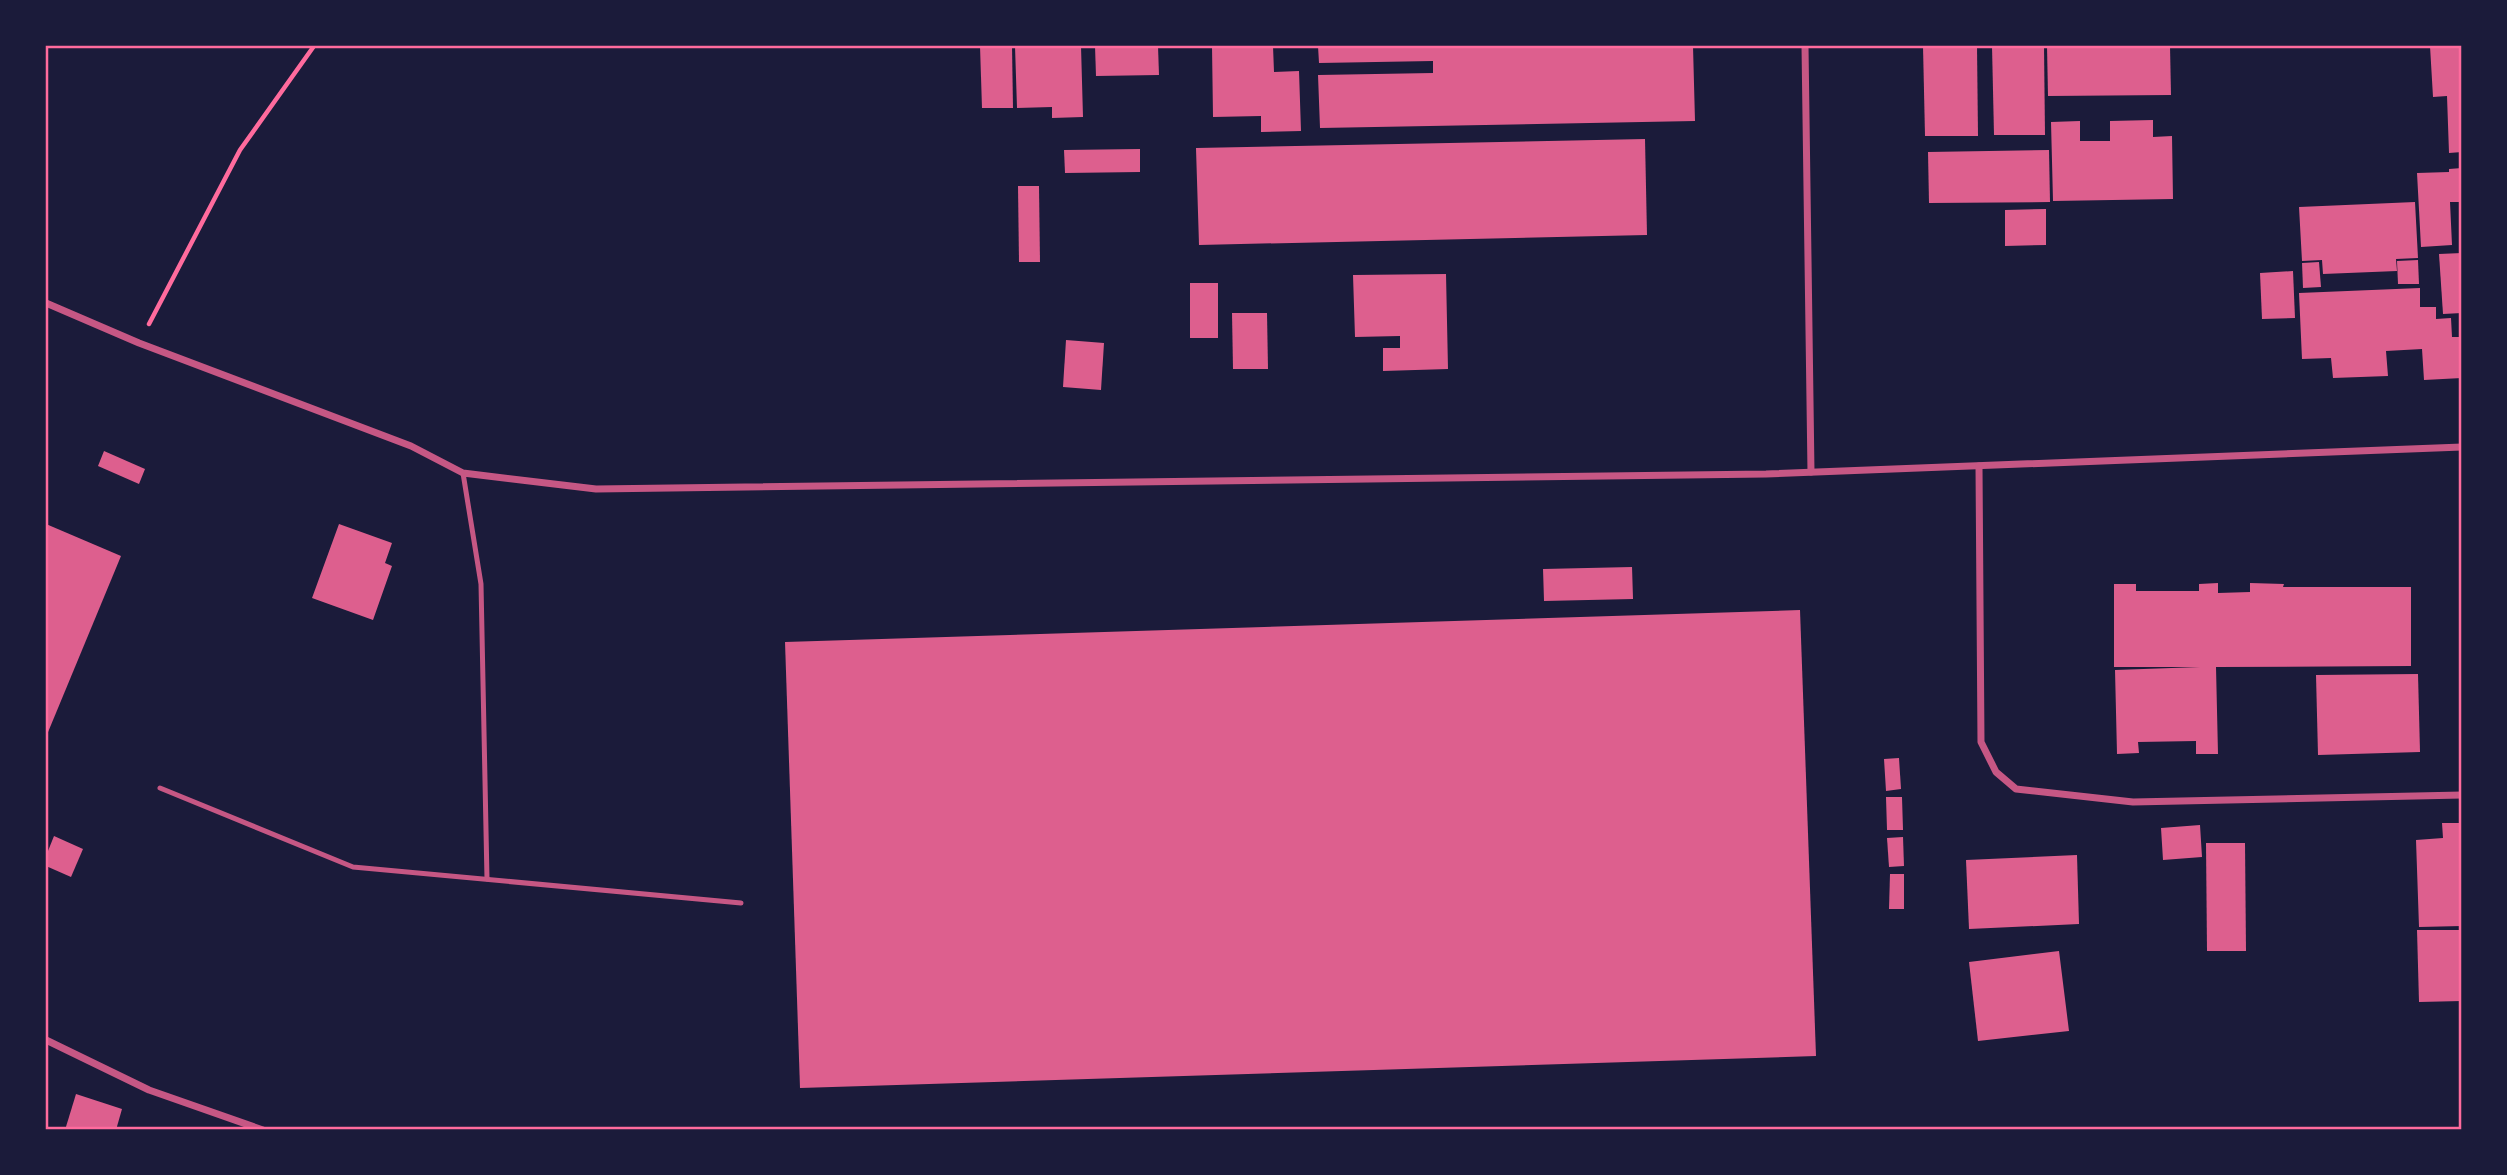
<svg xmlns="http://www.w3.org/2000/svg" width="2507" height="1175" font-family="Helvetica,sans-serif">
	<rect width="100%" height="100%" fill="#1b1b3a"/>
	<g fill="#dd5f8e">
		<polygon points="980,46 1012,46 1013,108 982,108"/>
		<polygon points="1015,46 1081,46 1083,117 1052,118 1052,107 1017,108"/>
		<polygon points="1095,46 1158,46 1159,75 1096,76"/>
		<polygon points="1212,46 1273,46 1274,72 1299,71 1301,131 1261,132 1261,116 1213,117"/>
		<polygon points="1318,46 1693,46 1695,121 1320,128 1318,75 1433,73 1433,61 1319,63"/>
		<polygon points="1923,46 1977,46 1978,136 1925,136"/>
		<polygon points="1992,46 2044,46 2045,135 1994,135"/>
		<polygon points="2047,46 2170,46 2171,95 2048,96"/>
		<polygon points="2430,46 2462,46 2462,152 2449,153 2447,96 2433,97"/>
		<polygon points="2153,120 2153,137 2172,136 2173,199 2053,201 2051,122 2080,121 2080,141 2110,141 2110,121"/>
		<polygon points="1645,139 1647,235 1199,245 1196,148"/>
		<polygon points="1140,149 1140,172 1065,173 1064,150"/>
		<polygon points="2049,150 2050,202 1929,203 1928,152"/>
		<polygon points="2462,168 2462,202 2450,202 2452,245 2421,247 2417,173 2449,172 2449,169"/>
		<polygon points="1018,186 1039,186 1040,262 1019,262"/>
		<polygon points="2415,202 2418,258 2396,259 2397,271 2323,274 2322,260 2302,261 2299,207"/>
		<polygon points="2046,209 2046,245 2005,246 2005,210"/>
		<polygon points="2462,253 2462,313 2443,314 2439,254"/>
		<polygon points="2418,260 2419,284 2398,284 2397,261"/>
		<polygon points="2319,262 2321,287 2303,288 2302,263"/>
		<polygon points="2293,271 2295,318 2262,319 2260,273"/>
		<polygon points="1446,274 1448,369 1383,371 1383,348 1400,348 1400,336 1355,337 1353,275"/>
		<rect x="1190" y="283" width="28" height="55"/>
		<polygon points="2420,288 2420,307 2436,307 2436,319 2451,318 2452,337 2462,337 2462,378 2424,380 2422,349 2386,351 2388,376 2333,378 2331,358 2302,359 2299,293"/>
		<polygon points="1232,313 1267,313 1268,369 1233,369"/>
		<polygon points="1066,340 1104,343 1101,390 1063,387"/>
		<polygon points="104,451 145,469 139,484 98,466"/>
		<polygon points="46,524 121,556 46,737"/>
		<polygon points="339,524 392,543 385,563 392,566 373,620 312,598"/>
		<polygon points="1632,567 1633,599 1544,601 1543,569"/>
		<polygon points="2218,583 2218,593 2250,592 2250,583 2284,584 2283,587 2411,587 2411,666 2216,667 2218,754 2196,754 2196,741 2138,742 2139,753 2117,754 2115,670 2200,667 2114,667 2114,584 2136,584 2136,591 2199,591 2199,584"/>
		<polygon points="1800,610 1816,1056 800,1088 785,642"/>
		<polygon points="2418,674 2420,752 2318,755 2316,675"/>
		<polygon points="1899,758 1901,789 1886,791 1884,759"/>
		<polygon points="1886,797 1902,797 1903,830 1887,830"/>
		<polygon points="2442,823 2462,823 2462,926 2419,927 2416,840 2443,838"/>
		<polygon points="2200,825 2202,857 2163,860 2161,828"/>
		<polygon points="54,836 83,849 71,877 46,866 46,856"/>
		<polygon points="1903,837 1904,866 1889,867 1887,838"/>
		<polygon points="2206,843 2245,843 2246,951 2207,951"/>
		<polygon points="2077,855 2079,924 1969,929 1966,860"/>
		<polygon points="1890,874 1904,874 1904,909 1889,909"/>
		<polygon points="2417,930 2462,930 2462,1001 2419,1002"/>
		<polygon points="2059,951 2069,1031 1978,1041 1969,962"/>
		<polygon points="76,1094 122,1109 116,1130 65,1130"/>
	</g>
	<g fill="none" stroke-linecap="round" stroke-linejoin="round">
		<polyline stroke="#ff6b9d" stroke-width="4.5" points="149,324 240,150 314,46"/>
		<g stroke="#c65784" stroke-width="5">
			<polyline points="463,473 481,584 487,879"/>
			<polyline points="160,788 353,867 741,903"/>
		</g>
		<g stroke="#c65784" stroke-width="7">
			<polyline points="1805,46 1811,472"/>
			<polyline points="46,303 139,343 411,446 463,473 596,489 1766,474 2462,447"/>
			<polyline points="1979,466 1981,742 1996,772 2016,789 2133,802 2462,795"/>
			<polyline points="46,1040 149,1090 263,1130"/>
		</g>
	</g>
	<rect width="2507" height="1175" fill="none" stroke="#1b1b3a" stroke-width="94"/>
	<rect x="47" y="47" width="2413" height="1081" fill="none" stroke="#ff6b9d" stroke-width="2.5"/>
</svg>
